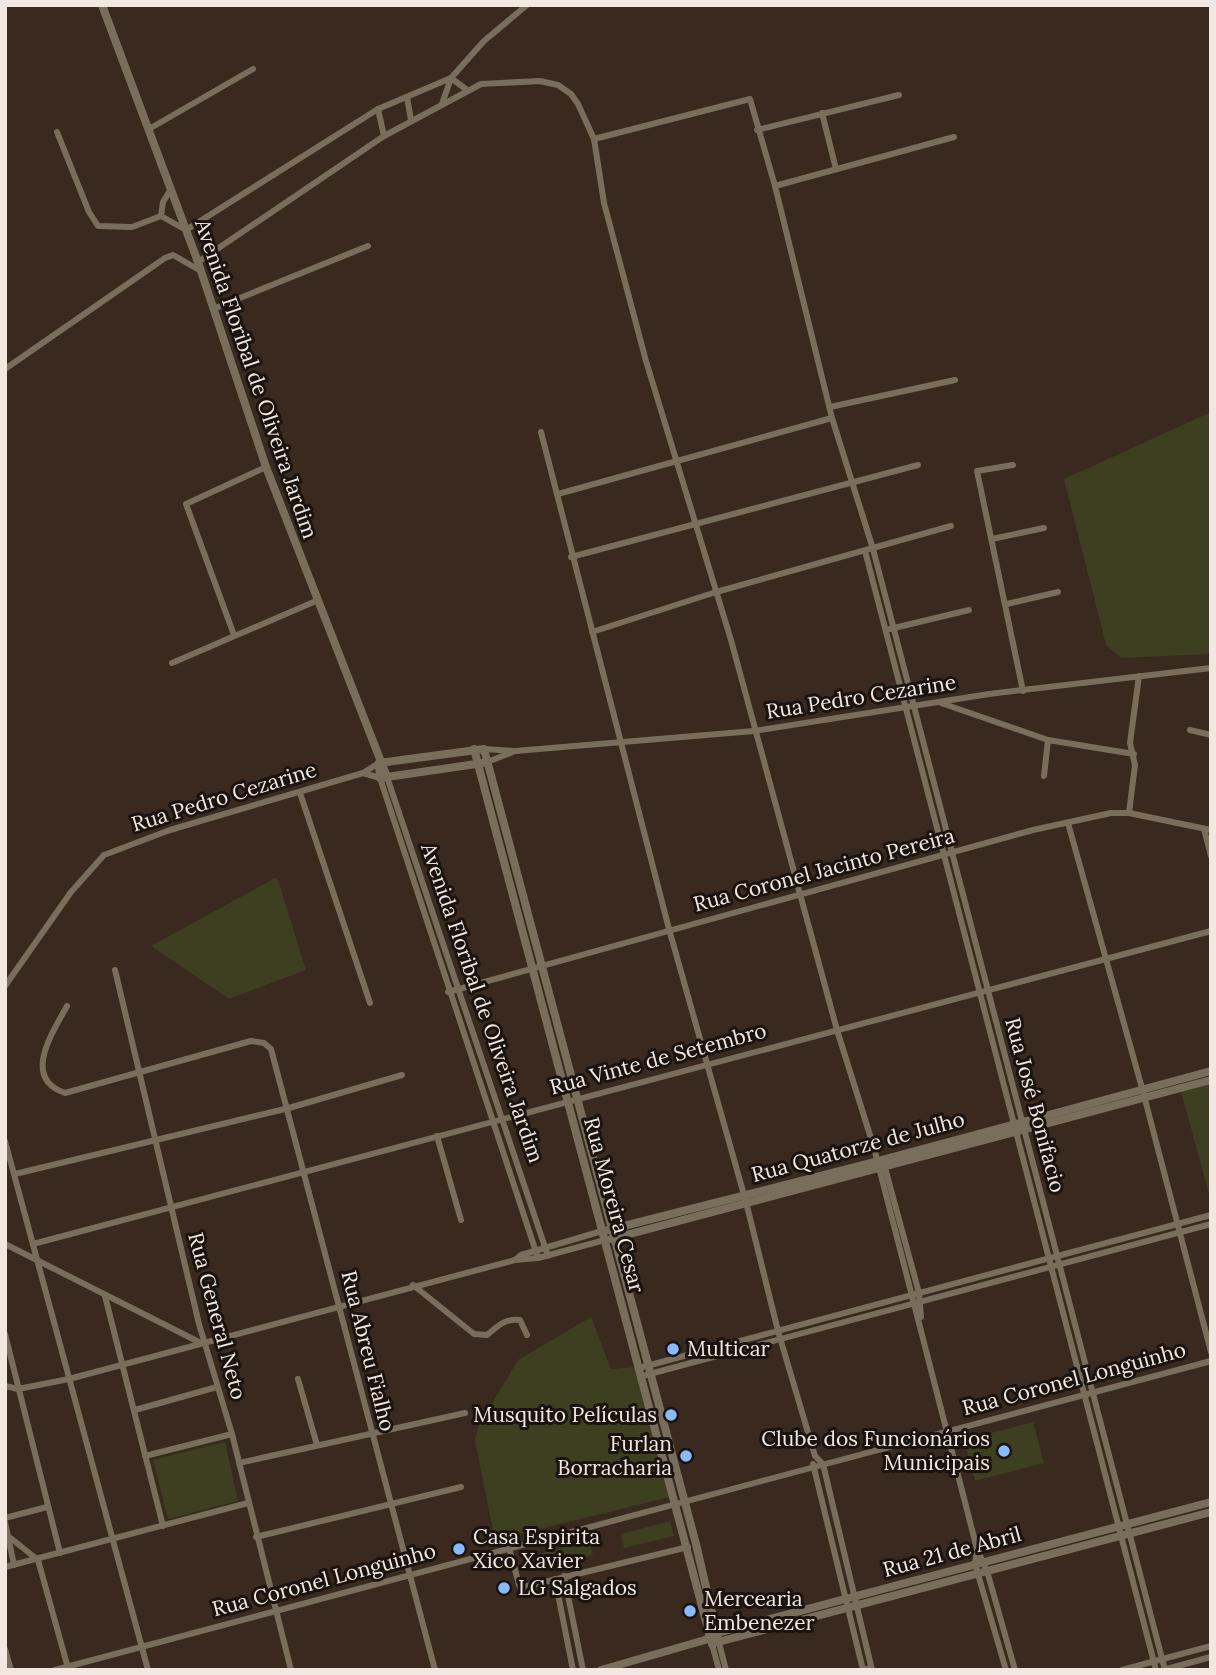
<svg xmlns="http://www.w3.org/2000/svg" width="1216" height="1675" font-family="Lora,serif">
	<rect width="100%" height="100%" fill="#39291e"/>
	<g fill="#3d3f20">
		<polygon points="1211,412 1211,654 1121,658 1106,645 1064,479"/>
		<polygon points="277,877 306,970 229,999 151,946"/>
		<polygon points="1211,1084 1211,1201 1181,1092"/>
		<polygon points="591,1317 611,1369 636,1367 670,1497 495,1540 475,1440 478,1427 518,1360"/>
		<polygon points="1033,1422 1044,1463 975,1481 964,1440"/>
		<polygon points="225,1442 238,1501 168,1519 153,1460"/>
		<polygon points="670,1521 674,1536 624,1548 621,1534"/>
		<polygon points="589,1541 593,1555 531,1572 527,1557"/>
	</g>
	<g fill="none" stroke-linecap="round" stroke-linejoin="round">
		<g stroke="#796e5c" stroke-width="6">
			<polyline points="407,97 411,120"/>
			<polyline points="442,104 451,78 467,90"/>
			<polyline points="378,109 384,136"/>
			<polyline points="822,113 836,169"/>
			<polyline points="149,129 253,69"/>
			<polyline points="757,130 899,95"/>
			<polyline points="57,132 89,212 98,226 132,227 161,216"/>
			<polyline points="594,139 750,99 775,186 832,418 873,549 1165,1670"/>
			<polyline points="775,186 954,137"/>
			<polyline points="171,189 163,202 161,216 186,230 378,109 451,78 484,41 527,5"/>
			<polyline points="198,262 384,136 481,84 540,81 558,85 571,94 578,104 594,139 604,203 646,361 731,640 837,1030 874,1148 977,1549 987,1571 1015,1670"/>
			<polyline points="213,309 368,246"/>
			<polyline points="5,369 165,258 173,255 201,271"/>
			<polyline points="830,407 955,380"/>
			<polyline points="541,432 669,929 746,1202 778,1331 815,1456 823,1464 872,1670"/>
			<polyline points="1013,465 977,471 1023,691"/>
			<polyline points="558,494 832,418"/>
			<polyline points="992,539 1044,528"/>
			<polyline points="865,551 1156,1670"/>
			<polyline points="571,557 918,465"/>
			<polyline points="1007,604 1058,592"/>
			<polyline points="890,629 969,610"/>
			<polyline points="592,632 716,592 951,526"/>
			<polyline points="234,635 186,504 266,467"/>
			<polyline points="172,663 316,601"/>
			<polyline points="941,703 1048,740 1134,754"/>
			<polyline points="1190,730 1211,735"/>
			<polyline points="484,749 515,751 754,731 989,694 1211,668"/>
			<polyline points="487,762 513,752"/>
			<polyline points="363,773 379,763"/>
			<polyline points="1044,776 1048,740"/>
			<polyline points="387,777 548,1256"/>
			<polyline points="300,793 370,1003"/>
			<polyline points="1129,813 1135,765 1130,743 1139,676"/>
			<polyline points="1068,823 1142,1088 1211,1352"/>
			<polyline points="1204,829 1211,856"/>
			<polyline points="115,970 199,1324 232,1434 291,1670"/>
			<polyline points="5,986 71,892 104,855 170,830 363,773 380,778 538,1258"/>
			<polyline points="448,992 1033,830 1111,813 1129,813 1211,830"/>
			<path d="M67 1006C53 1032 21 1078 65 1093L251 1041 264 1043 271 1049 435 1670"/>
			<polyline points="437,1136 461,1220"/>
			<polyline points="5,1141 148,1670"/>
			<polyline points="884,1164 919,1293 921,1317"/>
			<polyline points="15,1174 289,1108 402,1075"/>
			<polyline points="5,1244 199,1342"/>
			<polyline points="33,1244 1211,931"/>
			<polyline points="515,1260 538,1258 605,1240"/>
			<path d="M413 1285 474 1334 487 1335C498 1326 505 1318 520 1320L527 1335"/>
			<polyline points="105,1296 163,1526"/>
			<polyline points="5,1334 60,1553"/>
			<polyline points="639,1368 1211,1215"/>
			<polyline points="646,1375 1211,1224"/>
			<polyline points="298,1379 317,1445"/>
			<polyline points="5,1386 18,1389 69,1379 515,1260 521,1255 602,1231"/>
			<polyline points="135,1410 217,1387"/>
			<polyline points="145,1456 232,1434"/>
			<polyline points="239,1463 465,1413"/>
			<polyline points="813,1464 863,1670 871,1668"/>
			<polyline points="5,1518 47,1507"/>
			<polyline points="5,1522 14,1565"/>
			<polyline points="8,1536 38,1560 68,1668"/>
			<polyline points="256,1537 461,1487"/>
			<polyline points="509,1548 520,1588 688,1547"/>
			<polyline points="977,1550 975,1564 1006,1670"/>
			<polyline points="5,1567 248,1503"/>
			<polyline points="564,1576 583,1670"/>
			<polyline points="555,1579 573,1670"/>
			<polyline points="719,1643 726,1670"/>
			<polyline points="712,1644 719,1670"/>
			<polyline points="5,1649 11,1670"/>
			<polyline points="55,1670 1211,1361"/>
			<polyline points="1122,1670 1211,1646"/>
			<polyline points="1163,1670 1211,1657"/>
		</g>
		<g stroke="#796e5c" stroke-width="8">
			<polyline points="102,5 198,262 266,467 387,777"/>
			<polyline points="474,749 712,1644"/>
			<polyline points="379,763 484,749 696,1544 719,1643"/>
			<polyline points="379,766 380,778 483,763"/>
			<polyline points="608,1230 875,1162 1211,1071"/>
			<polyline points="611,1239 1211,1080"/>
			<polyline points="714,1643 1211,1512"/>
			<polyline points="601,1670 705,1640 717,1633 1211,1502"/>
		</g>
	</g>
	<g fill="#89bafc" stroke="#1a130f" stroke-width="2.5">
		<circle cx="673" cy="1349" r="7"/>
		<circle cx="671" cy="1415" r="7"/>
		<circle cx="1004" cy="1451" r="7"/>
		<circle cx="686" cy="1456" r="7"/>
		<circle cx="459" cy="1549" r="7"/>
		<circle cx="504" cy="1588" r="7"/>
		<circle cx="690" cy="1611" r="7"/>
	</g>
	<g text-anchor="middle" stroke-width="6" stroke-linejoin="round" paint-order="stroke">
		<g font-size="21" fill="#f3e8e1" stroke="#1a130f">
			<text transform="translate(256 379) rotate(71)" y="7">Avenida Floribal de Oliveira Jardim</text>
			<text transform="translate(861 697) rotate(-9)" y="7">Rua Pedro Cezarine</text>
			<text transform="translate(224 797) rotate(-17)" y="7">Rua Pedro Cezarine</text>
			<text transform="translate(824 870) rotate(-15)" y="7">Rua Coronel Jacinto Pereira</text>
			<text transform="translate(482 1003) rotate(71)" y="7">Avenida Floribal de Oliveira Jardim</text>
			<text transform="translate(658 1059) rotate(-15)" y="7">Rua Vinte de Setembro</text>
			<text transform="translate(1035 1105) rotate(75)" y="7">Rua José Bonifacio</text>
			<text transform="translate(858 1147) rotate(-15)" y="7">Rua Quatorze de Julho</text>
			<text transform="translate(614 1205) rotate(75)" y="7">Rua Moreira Cesar</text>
			<text transform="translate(217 1316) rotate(75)" y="7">Rua General Neto</text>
			<text transform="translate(368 1351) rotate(76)" y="7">Rua Abreu Fialho</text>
			<text transform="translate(1074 1379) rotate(-15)" y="7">Rua Coronel Longuinho</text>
			<text transform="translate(952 1552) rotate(-15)" y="7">Rua 21 de Abril</text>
			<text transform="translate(324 1580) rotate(-15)" y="7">Rua Coronel Longuinho</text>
		</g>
		<g font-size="21" fill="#f3e8e1" stroke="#1a130f" text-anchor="start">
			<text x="687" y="1356">Multicar</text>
			<text x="657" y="1422" text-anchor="end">Musquito Películas</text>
			<text x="990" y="1446" text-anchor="end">Clube dos Funcionários<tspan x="990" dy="24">Municipais</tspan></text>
			<text x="672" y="1451" text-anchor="end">Furlan<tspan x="672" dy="24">Borracharia</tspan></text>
			<text x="473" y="1544">Casa Espirita<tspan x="473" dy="24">Xico Xavier</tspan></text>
			<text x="518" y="1595">LG Salgados</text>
			<text x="704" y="1606">Mercearia<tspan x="704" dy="24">Embenezer</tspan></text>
		</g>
	</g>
	<rect width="1216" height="1675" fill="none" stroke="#f3e8e1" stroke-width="14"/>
</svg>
